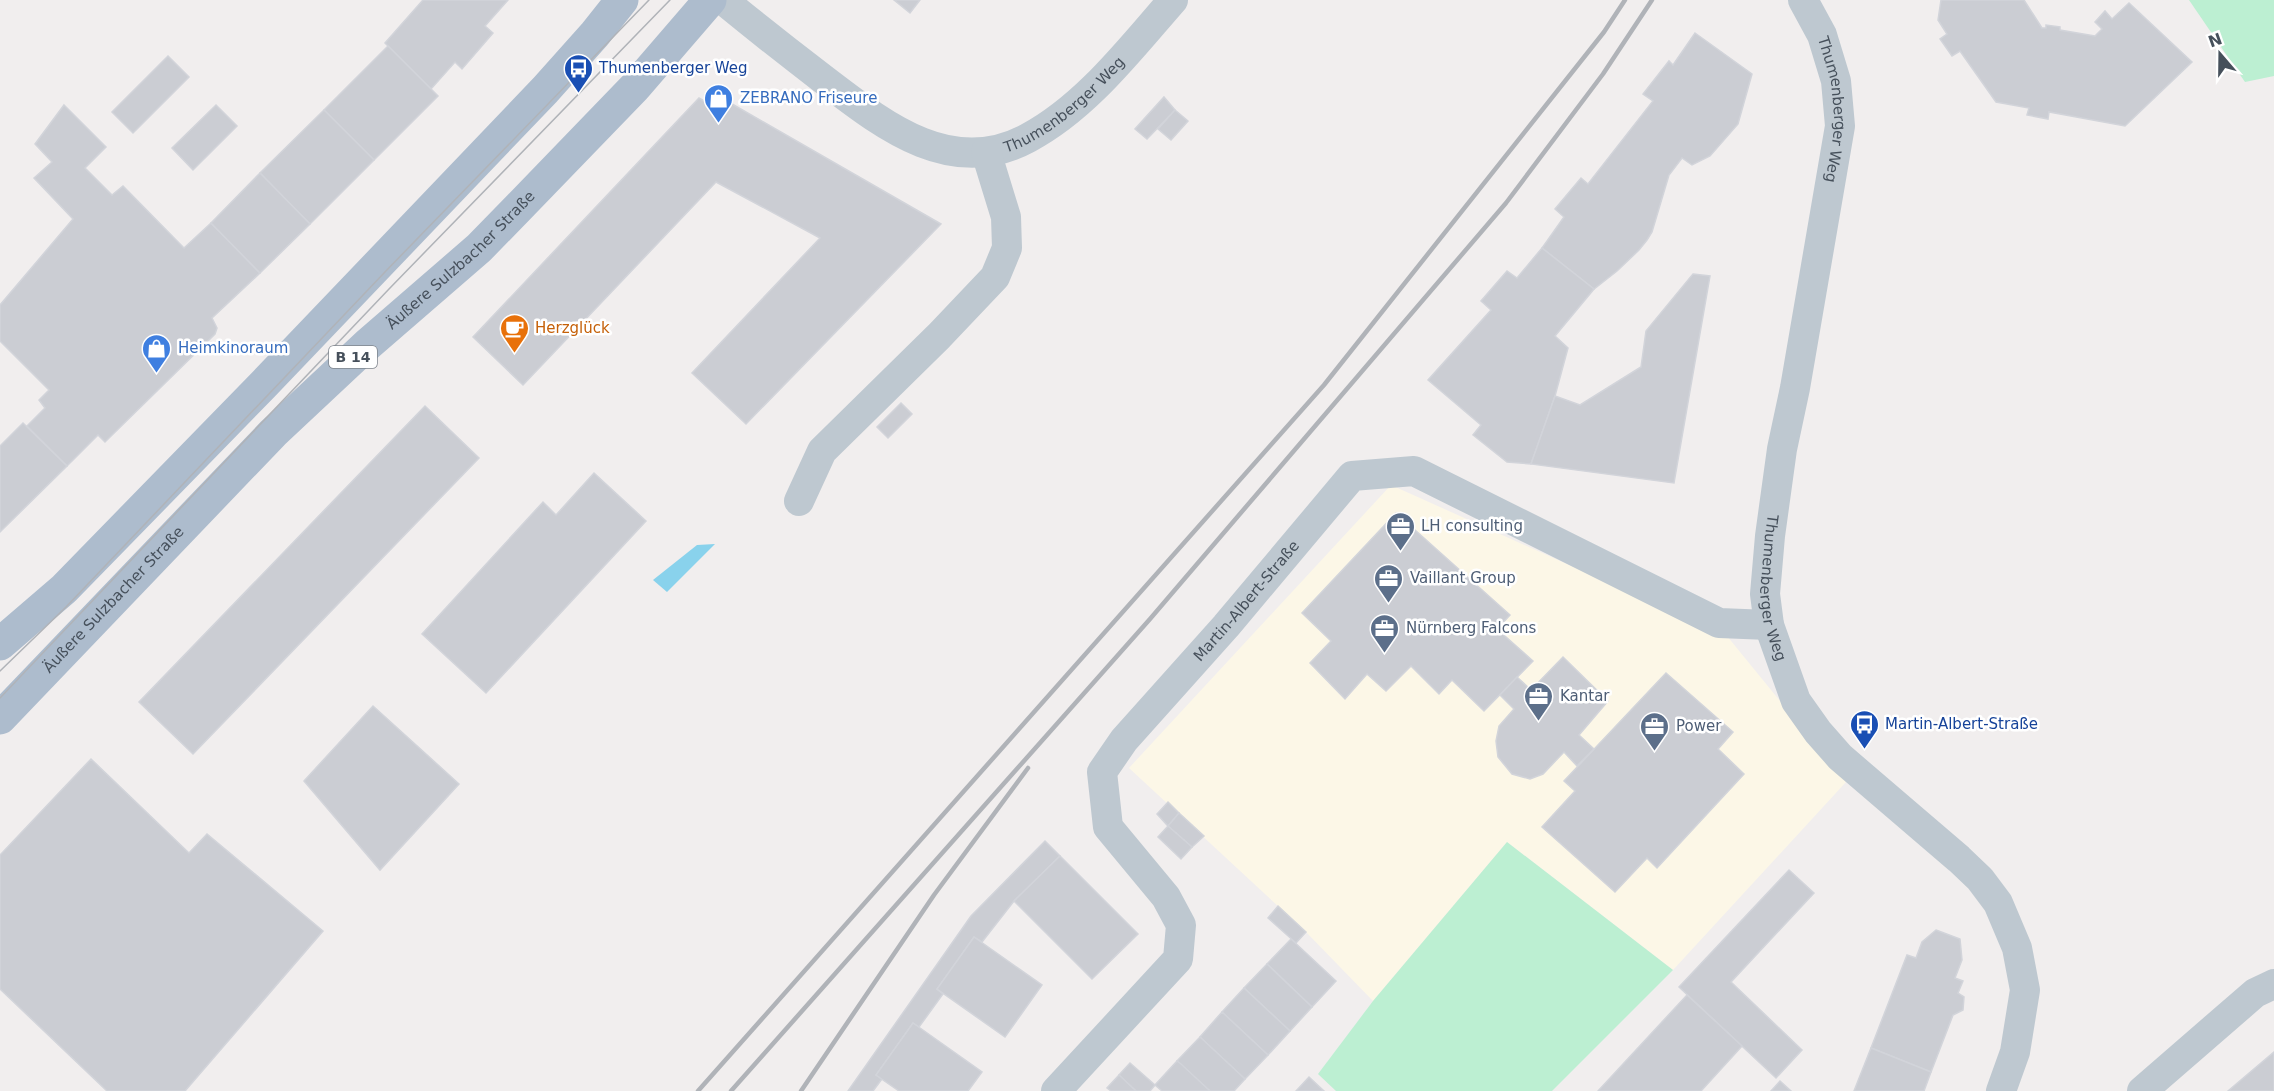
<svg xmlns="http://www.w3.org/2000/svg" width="2274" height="1091" font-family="'DejaVu Sans',sans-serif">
	<rect width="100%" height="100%" fill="#f1eeee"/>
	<polygon fill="#fcf7e7" points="1391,485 1727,636 1846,782 1673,970 1507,842 1373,1001 1306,932 1129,768"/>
	<g fill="#bcefd2">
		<polygon points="2189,0 2274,0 2274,76 2245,82"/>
		<polygon points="1507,842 1673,970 1552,1091 1336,1091 1318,1074 1373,1001"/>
	</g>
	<polygon fill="#89d2ec" points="715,544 667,592 653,580 697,545"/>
	<g fill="#cbcdd3" stroke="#d2d4da" stroke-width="1.5">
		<polygon points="423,0 508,0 485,26 493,33 462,69 455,62 431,89 385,43"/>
		<polygon points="894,0 920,0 910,13"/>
		<polygon points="1941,0 2024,0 2042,28 2046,28 2046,25 2060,27 2060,30 2095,36 2102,29 2095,22 2105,11 2112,19 2129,3 2192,62 2125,126 2049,112 2048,119 2027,115 2029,108 1996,102 1960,51 1952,56 1940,39 1947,34 1938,20"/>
		<polygon points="1695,33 1752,74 1738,124 1710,156 1692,165 1682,158 1669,175 1652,232 1647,240 1639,250 1617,271 1594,289 1542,248 1564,217 1555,209 1581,178 1588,184 1653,101 1643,94 1669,61 1673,65"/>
		<polygon points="388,46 438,96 374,160 324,110"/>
		<polygon points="168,56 189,77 133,133 112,112"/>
		<polygon points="720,97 941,224 746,424 692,373 820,238 716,182 523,385 473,337 699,98 713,106"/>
		<polygon points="1164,97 1175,110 1147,139 1135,129"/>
		<polygon points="64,105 106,147 85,168 112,195 123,186 184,248 211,223 260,273 212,318 217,328 215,334 105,442 98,435 67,466 27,426 45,408 39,400 49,390 0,341 0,305 73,219 34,178 52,162 35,144"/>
		<polygon points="216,105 237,126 193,170 172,148"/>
		<polygon points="324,110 374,160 310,224 260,173"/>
		<polygon points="1175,110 1188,121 1171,140 1158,129"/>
		<polygon points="260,173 310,224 260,273 211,223"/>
		<polygon points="1542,248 1594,289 1555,336 1568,348 1555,396 1531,464 1507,462 1473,435 1481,425 1428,380 1491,310 1481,301 1507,271 1517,278"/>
		<polygon points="1693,274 1710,276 1674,483 1531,464 1555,396 1580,405 1641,367 1646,331"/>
		<polygon points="901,403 912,414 888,438 877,427"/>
		<polygon points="425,406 479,458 193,754 139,702"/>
		<polygon points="23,423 67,466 0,532 0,446"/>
		<polygon points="594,473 646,521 486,693 422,634 543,502 556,515"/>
		<polygon points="1396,513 1510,615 1497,629 1533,661 1484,711 1452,680 1439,694 1411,666 1386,691 1367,674 1345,699 1310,663 1331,641 1302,613"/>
		<polygon points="1563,657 1608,701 1579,735 1594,749 1577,766 1564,752 1543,774 1530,779 1512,774 1498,757 1496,741 1499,726 1514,709 1500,695 1517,677 1531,690"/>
		<polygon points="1666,673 1733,732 1718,749 1744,774 1657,868 1647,858 1615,892 1542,827 1575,791 1564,781"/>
		<polygon points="373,706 459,784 380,870 304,781"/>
		<polygon points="91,759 189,853 207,834 323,931 185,1091 107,1091 0,989 0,855"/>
		<polygon points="1168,802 1179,813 1168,826 1157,814"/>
		<polygon points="1179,813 1204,836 1192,847 1168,826"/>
		<polygon points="1168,826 1192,847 1181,859 1158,837"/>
		<polygon points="1045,841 1060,856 1014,901 982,942 974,937 937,989 943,994 919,1027 913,1023 876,1075 882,1079 873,1091 848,1091 971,916"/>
		<polygon points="1060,856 1138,934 1092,979 1014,901"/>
		<polygon points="1789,870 1814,893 1731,982 1802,1050 1776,1078 1679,987"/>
		<polygon points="1278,906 1306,932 1296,943 1268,918"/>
		<polygon points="1936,930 1960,939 1962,960 1955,978 1963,981 1958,993 1964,997 1963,1010 1953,1015 1931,1072 1871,1048 1907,955 1916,958 1922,942"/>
		<polygon points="974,937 1042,985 1005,1037 937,989"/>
		<polygon points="1291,939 1336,981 1312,1007 1267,964"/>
		<polygon points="1267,964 1312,1007 1290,1031 1244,988"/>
		<polygon points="1244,988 1290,1031 1268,1055 1222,1012"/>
		<polygon points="1687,995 1742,1046 1701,1091 1598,1091"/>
		<polygon points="1222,1012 1268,1055 1245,1079 1200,1037"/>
		<polygon points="913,1023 982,1072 968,1091 899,1091 876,1075"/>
		<polygon points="1200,1037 1245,1079 1234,1091 1210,1091 1177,1061"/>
		<polygon points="1871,1048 1931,1072 1924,1091 1854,1091"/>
		<polygon points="2274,1052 2274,1091 2228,1091 2235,1085"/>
		<polygon points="1177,1061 1181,1064 1210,1091 1162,1091 1155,1085"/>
		<polygon points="1130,1063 1155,1085 1150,1091 1136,1091 1119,1075"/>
		<polygon points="1119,1075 1136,1091 1111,1091 1107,1088"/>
		<polygon points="1309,1077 1324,1091 1296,1091"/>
		<polygon points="1780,1081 1791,1091 1771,1091"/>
	</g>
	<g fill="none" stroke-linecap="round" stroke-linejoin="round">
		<g stroke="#bec8d0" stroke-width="30">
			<path id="s1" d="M723 0C756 27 789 53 823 79 882 124 951 180 1028 138 1086 107 1130 49 1173 0"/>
			<path id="s2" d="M1803 0 1822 35 1836 81 1840 126 1795 388 1782 449 1770 536 1765 594 1769 625 1796 701 1818 732 1840 757 1959 859 1980 879 1998 903 2017 948 2025 990 2015 1052 2001 1091"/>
			<polyline points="799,501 822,451 939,336 995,277 1007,248 1006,217 986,152"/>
			<path id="s3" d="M1056 1091 1178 959 1181 925 1166 897 1108 827 1102 772 1124 740 1226 626 1352 476 1414 471 1719 623 1769 625"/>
			<polyline points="2142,1091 2255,993 2274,984"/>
		</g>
		<g stroke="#adbccd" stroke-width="33">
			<polyline points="0,644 64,589 263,385 545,90 595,34 622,0"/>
			<path id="s4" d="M0 718 273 433 367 345 479 248 519 207 635 87 710 0"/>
		</g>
		<g stroke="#b0b3b8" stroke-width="1.5">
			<polyline points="0,671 66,607 384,273 649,0"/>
			<polyline points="0,698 389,289 670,0"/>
		</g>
		<g stroke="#b0b3b8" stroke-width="4.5">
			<polyline points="698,1091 1324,385 1604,32 1625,0"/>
			<polyline points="731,1091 1150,619 1506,203 1603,74 1652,0"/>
			<polyline points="801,1091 934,895 1028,768"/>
		</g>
	</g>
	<defs>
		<symbol id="bus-pin" viewBox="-11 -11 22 30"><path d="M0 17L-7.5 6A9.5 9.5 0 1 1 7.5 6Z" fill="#1a4fb4" stroke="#fff"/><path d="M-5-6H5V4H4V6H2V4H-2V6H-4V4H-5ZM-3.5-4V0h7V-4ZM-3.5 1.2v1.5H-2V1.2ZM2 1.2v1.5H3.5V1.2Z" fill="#fff"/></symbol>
		<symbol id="shop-pin" viewBox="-11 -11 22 30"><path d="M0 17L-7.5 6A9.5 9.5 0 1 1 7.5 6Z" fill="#3f7fe0" stroke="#fff"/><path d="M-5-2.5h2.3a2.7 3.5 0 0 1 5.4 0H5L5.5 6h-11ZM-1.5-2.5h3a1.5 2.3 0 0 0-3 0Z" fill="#fff"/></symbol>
		<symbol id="cafe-pin" viewBox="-11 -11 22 30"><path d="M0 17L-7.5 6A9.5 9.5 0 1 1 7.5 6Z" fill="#e8710a" stroke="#fff"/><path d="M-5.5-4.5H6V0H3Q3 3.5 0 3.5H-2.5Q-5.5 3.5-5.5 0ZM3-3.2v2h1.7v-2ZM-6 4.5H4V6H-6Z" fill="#fff"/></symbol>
		<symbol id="office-pin" viewBox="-11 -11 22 30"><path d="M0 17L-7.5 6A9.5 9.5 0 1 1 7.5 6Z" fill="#5c6f8a" stroke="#fff"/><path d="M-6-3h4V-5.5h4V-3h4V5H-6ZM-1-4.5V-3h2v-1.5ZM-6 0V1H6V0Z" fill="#fff"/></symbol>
	</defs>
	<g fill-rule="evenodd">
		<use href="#bus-pin" x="562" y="52" width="33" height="45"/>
		<use href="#shop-pin" x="702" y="82" width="33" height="45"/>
		<use href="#cafe-pin" x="498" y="312" width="33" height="45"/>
		<use href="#shop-pin" x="140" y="332" width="33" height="45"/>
		<use href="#office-pin" x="1384" y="510" width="33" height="45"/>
		<use href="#office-pin" x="1372" y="562" width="33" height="45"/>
		<use href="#office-pin" x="1368" y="612" width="33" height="45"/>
		<use href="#office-pin" x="1522" y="680" width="33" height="45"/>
		<use href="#bus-pin" x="1848" y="708" width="33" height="45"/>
		<use href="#office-pin" x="1638" y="710" width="33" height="45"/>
	</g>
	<g text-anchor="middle" stroke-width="5" stroke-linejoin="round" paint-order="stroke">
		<rect fill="#fff" stroke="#7e848c" stroke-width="1.5" x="329" y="346" width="48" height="22" rx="4.5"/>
		<g font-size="14" font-weight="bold" fill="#46505b">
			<text x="353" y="362">B 14</text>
		</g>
		<g font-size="15" fill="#164399" stroke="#fff" text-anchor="start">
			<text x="599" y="73">Thumenberger Weg</text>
			<text x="1885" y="729">Martin-Albert-Straße</text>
		</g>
		<g font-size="15" fill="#366cbe" stroke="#fff" text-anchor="start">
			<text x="740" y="103">ZEBRANO Friseure</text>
			<text x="178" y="353">Heimkinoraum</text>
		</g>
		<g font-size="15" fill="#46505b" stroke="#fff">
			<text dy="5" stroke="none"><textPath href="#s1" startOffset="404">Thumenberger Weg</textPath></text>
			<text dy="5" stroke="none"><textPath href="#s2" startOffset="116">Thumenberger Weg</textPath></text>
			<text dy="5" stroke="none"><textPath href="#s4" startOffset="650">Äußere Sulzbacher Straße</textPath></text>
			<text dy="5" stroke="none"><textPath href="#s2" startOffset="602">Thumenberger Weg</textPath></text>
			<text dy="5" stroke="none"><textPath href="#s4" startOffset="164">Äußere Sulzbacher Straße</textPath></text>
			<text dy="5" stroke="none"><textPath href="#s3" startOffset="616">Martin-Albert-Straße</textPath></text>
		</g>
		<g font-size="15" fill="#c56008" stroke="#fff" text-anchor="start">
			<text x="535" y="333">Herzglück</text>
		</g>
		<g font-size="15" fill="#4e5e75" stroke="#fff" text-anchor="start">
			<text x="1421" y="531">LH consulting</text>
			<text x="1410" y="583">Vaillant Group</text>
			<text x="1406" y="633">Nürnberg Falcons</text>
			<text x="1560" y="701">Kantar</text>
			<text x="1676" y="731">Power</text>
		</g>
	</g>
	<g transform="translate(2220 54) rotate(340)" stroke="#ffffff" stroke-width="4.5" paint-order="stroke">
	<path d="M0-4.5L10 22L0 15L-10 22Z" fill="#46505b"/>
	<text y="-9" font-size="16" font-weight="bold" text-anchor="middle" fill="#46505b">N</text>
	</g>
</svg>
